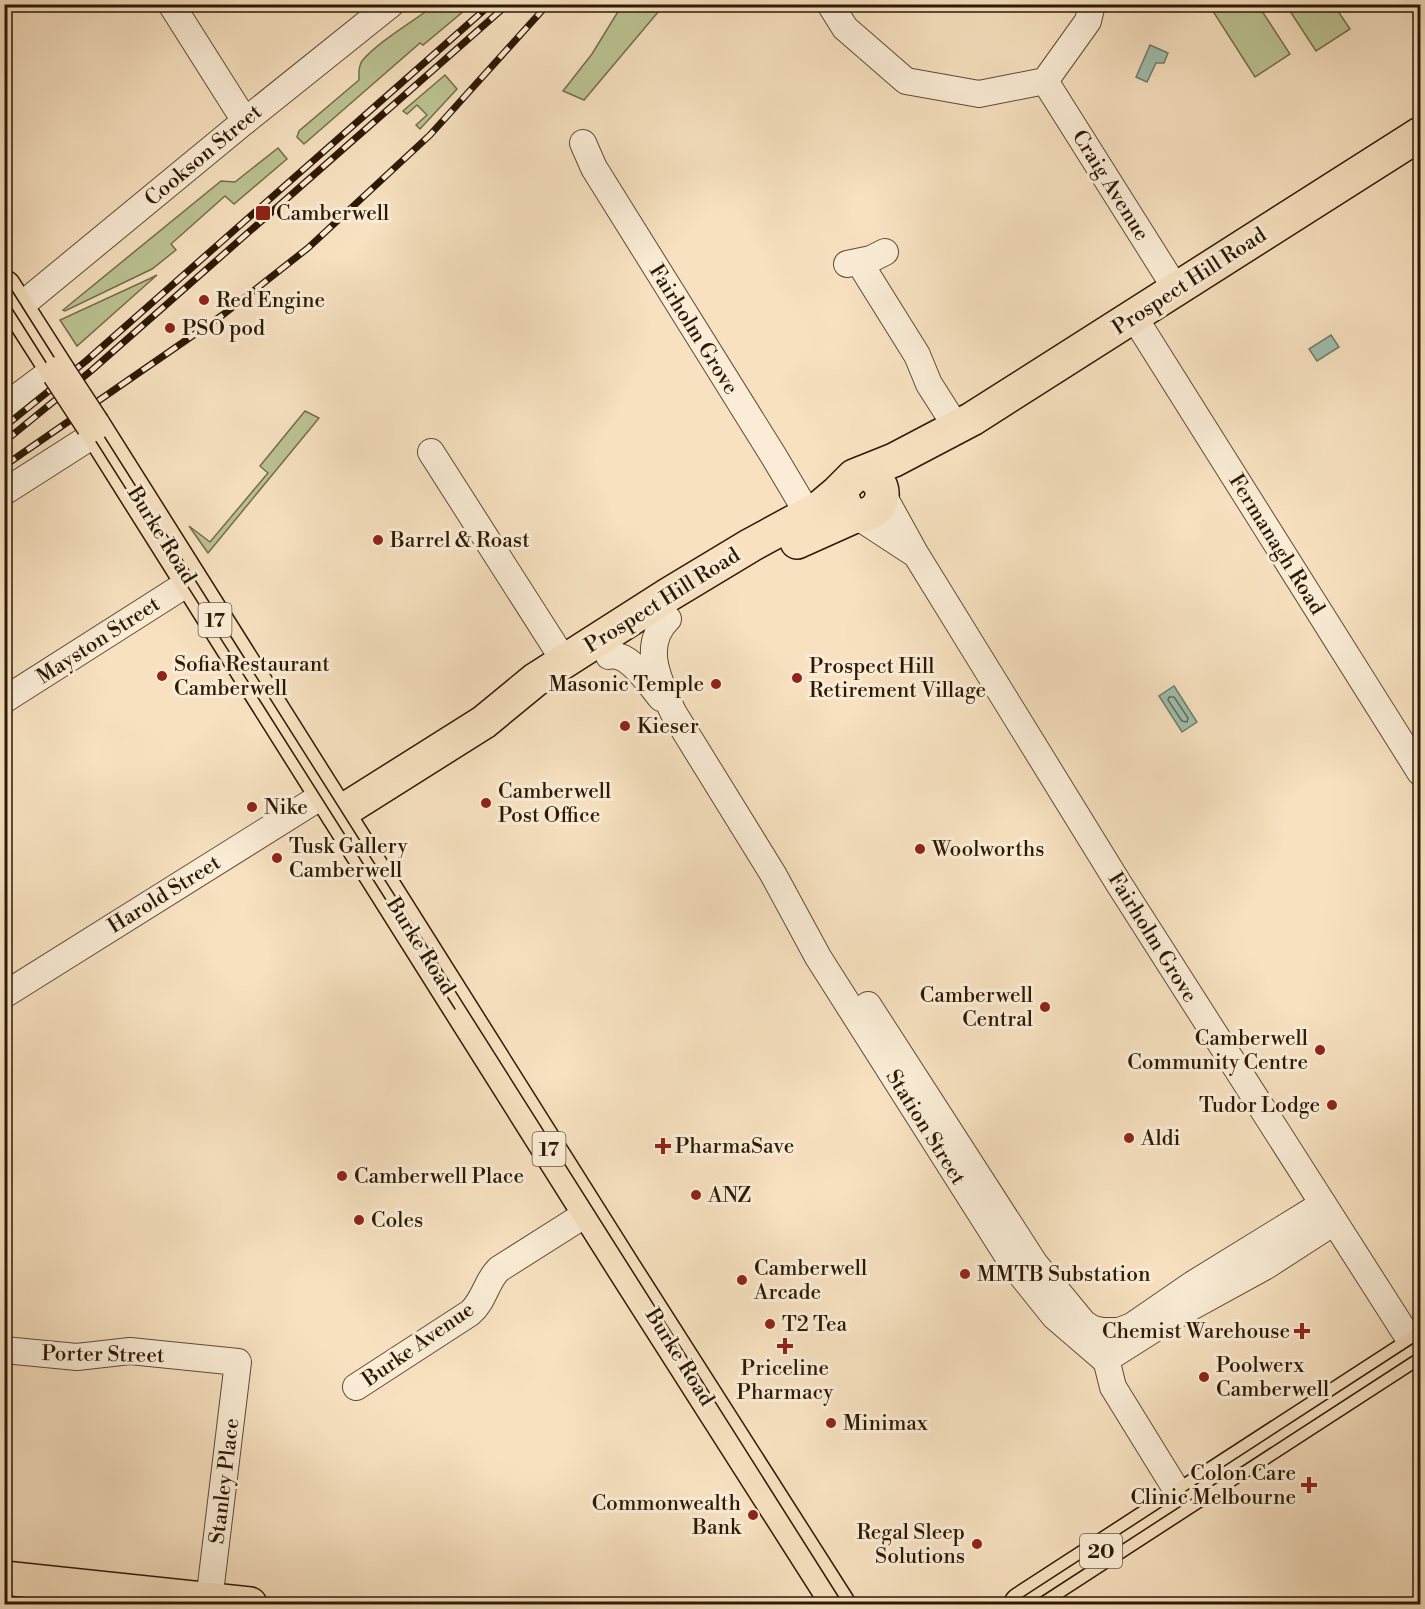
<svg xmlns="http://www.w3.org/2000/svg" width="1425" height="1609" font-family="'Libre Bodoni',serif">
	<rect width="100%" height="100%" fill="#f7e1c0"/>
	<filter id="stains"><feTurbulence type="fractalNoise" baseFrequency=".00333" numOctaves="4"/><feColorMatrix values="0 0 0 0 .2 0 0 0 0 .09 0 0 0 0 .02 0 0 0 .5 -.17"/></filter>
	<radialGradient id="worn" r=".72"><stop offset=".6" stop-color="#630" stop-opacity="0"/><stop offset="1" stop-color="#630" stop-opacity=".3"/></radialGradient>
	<g fill="#bcc393" stroke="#746e4c" stroke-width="1.5">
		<path d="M435 5H471L423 45 420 43 304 144 297 137 299 131 359 80C359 73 358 67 362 61 376 43 415 20 435 5Z"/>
		<polygon points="622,5 664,5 584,100 563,91 592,54"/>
		<polygon points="1209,5 1258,5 1290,54 1255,77"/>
		<polygon points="1286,5 1334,5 1350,29 1316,51"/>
		<polygon points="445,75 457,89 420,129 416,125 427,115 417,105 407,114 403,111"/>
		<polygon points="278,148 287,159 234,204 225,196 171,244 176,250 152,269 65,311 63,310 221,181 235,182"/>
		<polygon points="157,275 77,346 60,320 149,279"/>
		<polygon points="305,411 319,418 208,553 189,526 210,542 268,473 260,466"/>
	</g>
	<g fill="#9ebeae" stroke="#717c6a" stroke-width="1.5">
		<polygon points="1150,45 1168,53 1164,63 1156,63 1147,82 1136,77"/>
		<polygon points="1331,335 1339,347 1317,361 1309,349"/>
		<polygon points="1174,686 1197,722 1182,732 1159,696"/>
	</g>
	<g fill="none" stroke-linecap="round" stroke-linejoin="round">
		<polygon stroke="#666c59" stroke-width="1.5" points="1169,697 1174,697 1188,718 1187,722 1182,721 1168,700"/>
		<defs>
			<g id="minor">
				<polyline points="171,4 245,121"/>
				<polyline points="830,4 845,28 906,81 979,94 1045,81 1088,21 1092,4"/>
				<polyline points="1045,81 1176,289"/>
				<polyline points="583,143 594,168 773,455 808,514"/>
				<polyline points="859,262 917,355 929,384 957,428"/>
				<polyline points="847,264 871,259 885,252"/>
				<polyline points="18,308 245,121 391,4"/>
				<polyline points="1134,317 1420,772"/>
				<polyline points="4,407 56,368"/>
				<polyline points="431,452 565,662"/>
				<polyline points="4,492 98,432"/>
				<polyline points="883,495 915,553 1119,884 1415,1348"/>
				<polyline points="857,516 912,552"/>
				<path d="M668 619C640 646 660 683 673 712L773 874 818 957 1014 1266 1055 1317 1105 1360"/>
				<path d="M609 656C629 651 649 684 661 698"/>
				<polyline points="4,700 191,581"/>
				<polyline points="4,995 325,794"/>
				<polyline points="868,1005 1035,1264 1095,1337 1107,1363 1113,1387 1182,1499"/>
				<polyline points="1085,1324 1093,1329 1102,1331 1119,1331 1132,1326 1193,1284 1323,1204"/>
				<polyline points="4,1350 77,1357 130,1351 238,1362 209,1601"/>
				<polyline points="1105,1360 1173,1317 1266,1266 1334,1222"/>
				<path d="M356 1387 470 1313C485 1300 486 1281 499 1269L589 1212"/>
			</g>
			<g id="major">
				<polyline points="4,287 59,373"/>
				<polyline points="93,425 625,1270 838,1604"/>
				<path d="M843 499 846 508 857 516C888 515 891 478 862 473"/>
				<polyline points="797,542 855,516"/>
				<polyline points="338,814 484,722 535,680 668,595 751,545 819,508 838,492 854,476 894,460 972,419 1420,134"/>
				<polyline points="4,1578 250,1604"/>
				<polyline points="1021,1604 1420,1345"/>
			</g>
		</defs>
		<use href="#minor" stroke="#604b33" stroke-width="28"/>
		<use href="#major" stroke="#2d1904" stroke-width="36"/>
		<use href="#minor" stroke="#faecd6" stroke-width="26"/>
		<use href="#major" stroke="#f7e1c0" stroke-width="33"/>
		<g stroke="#2d1904" stroke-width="1.5">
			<polyline points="4,278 843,1604"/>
			<polyline points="4,296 455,1009"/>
			<polyline points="1012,1604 1420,1339"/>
			<polyline points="1030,1604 1420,1351"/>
		</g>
		<defs>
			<g id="rail">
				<polyline points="4,427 86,361 491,4"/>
				<polyline points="4,442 92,370 508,4"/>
				<polyline points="4,466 224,314 308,248 430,135 548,4"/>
			</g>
		</defs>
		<use href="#rail" stroke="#2d1904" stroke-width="7"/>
		<use href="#rail" stroke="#faecd6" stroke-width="4.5" stroke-dasharray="14" stroke-linecap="butt"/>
		<defs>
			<polyline id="major-bridge" points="59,373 93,425"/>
		</defs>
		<use href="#major-bridge" stroke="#2d1904" stroke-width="36" stroke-linecap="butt"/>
		<use href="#major-bridge" stroke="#f7e1c0" stroke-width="33"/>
	</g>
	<g fill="#8f2418" stroke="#faecd6" stroke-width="2">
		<rect x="255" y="205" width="16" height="16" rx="3"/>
		<circle cx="204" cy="300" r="6"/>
		<circle cx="170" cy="328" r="6"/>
		<circle cx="378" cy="540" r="6"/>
		<circle cx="162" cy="676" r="6"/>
		<circle cx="797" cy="678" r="6"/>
		<circle cx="716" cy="684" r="6"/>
		<circle cx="625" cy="726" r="6"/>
		<circle cx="486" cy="803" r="6"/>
		<circle cx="252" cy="807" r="6"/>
		<circle cx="920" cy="849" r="6"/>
		<circle cx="277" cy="858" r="6"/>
		<circle cx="1045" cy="1007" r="6"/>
		<circle cx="1320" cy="1050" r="6"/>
		<circle cx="1332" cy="1105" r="6"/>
		<circle cx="1129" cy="1138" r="6"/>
		<path d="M660 1137h6v6h6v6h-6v6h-6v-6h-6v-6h6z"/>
		<circle cx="342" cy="1176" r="6"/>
		<circle cx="696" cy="1195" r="6"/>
		<circle cx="359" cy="1220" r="6"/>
		<circle cx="965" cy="1274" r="6"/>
		<circle cx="742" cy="1280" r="6"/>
		<circle cx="770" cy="1324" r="6"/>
		<path d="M1299 1322h6v6h6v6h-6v6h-6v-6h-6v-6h6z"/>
		<path d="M782 1337h6v6h6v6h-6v6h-6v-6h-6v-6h6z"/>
		<circle cx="1204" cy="1377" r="6"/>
		<circle cx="831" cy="1423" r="6"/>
		<path d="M1306 1476h6v6h6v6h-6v6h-6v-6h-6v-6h6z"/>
		<circle cx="753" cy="1515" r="6"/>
		<circle cx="977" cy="1544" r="6"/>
	</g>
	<g text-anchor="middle" stroke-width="6" stroke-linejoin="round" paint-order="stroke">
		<g fill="#faecd6" stroke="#6a5843" stroke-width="1.5">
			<rect x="198.5" y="603" width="33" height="34" rx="4.5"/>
			<rect x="532.5" y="1132" width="33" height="34" rx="4.5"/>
			<rect x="1080" y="1534" width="42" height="34" rx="4.5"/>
		</g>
		<g font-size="20" font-weight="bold" fill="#2d1904">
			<text x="215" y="627">17</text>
			<text x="549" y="1156">17</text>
			<text x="1101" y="1558">20</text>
		</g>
		<g font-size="21" fill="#2d1904" stroke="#faecd6">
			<text transform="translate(203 155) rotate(-40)" y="7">Cookson Street</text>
			<text transform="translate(1111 185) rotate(58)" y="7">Craig Avenue</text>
			<text transform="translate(1189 281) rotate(-33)" y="7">Prospect Hill Road</text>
			<text transform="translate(694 329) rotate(58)" y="7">Fairholm Grove</text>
			<text transform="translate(162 535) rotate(58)" y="7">Burke Road</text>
			<text transform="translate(1277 544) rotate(58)" y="7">Fermanagh Road</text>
			<text transform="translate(662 600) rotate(-32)" y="7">Prospect Hill Road</text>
			<text transform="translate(98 640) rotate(-33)" y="7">Mayston Street</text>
			<text transform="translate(164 894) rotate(-32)" y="7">Harold Street</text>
			<text transform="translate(1153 937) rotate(58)" y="7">Fairholm Grove</text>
			<text transform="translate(421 946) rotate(58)" y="7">Burke Road</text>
			<text transform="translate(926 1127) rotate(58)" y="7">Station Street</text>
			<text transform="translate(418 1344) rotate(-35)" y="7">Burke Avenue</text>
			<text transform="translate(103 1354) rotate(1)" y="7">Porter Street</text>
			<text transform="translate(680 1357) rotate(58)" y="7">Burke Road</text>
			<text transform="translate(224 1481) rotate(-83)" y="7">Stanley Place</text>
		</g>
		<g font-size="21" fill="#2d1904" stroke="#faecd6" text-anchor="start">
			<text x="276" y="220">Camberwell</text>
			<text x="216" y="307">Red Engine</text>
			<text x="182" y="335">PSO pod</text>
			<text x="390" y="547">Barrel &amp; Roast</text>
			<text x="174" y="671">Sofia Restaurant<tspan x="174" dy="24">Camberwell</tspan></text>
			<text x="809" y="673">Prospect Hill<tspan x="809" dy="24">Retirement Village</tspan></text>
			<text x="704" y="691" text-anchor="end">Masonic Temple</text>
			<text x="637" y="733">Kieser</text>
			<text x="498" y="798">Camberwell<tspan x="498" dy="24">Post Office</tspan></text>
			<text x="264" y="814">Nike</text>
			<text x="289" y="853">Tusk Gallery<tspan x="289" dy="24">Camberwell</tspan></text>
			<text x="932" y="856">Woolworths</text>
			<text x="1033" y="1002" text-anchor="end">Camberwell<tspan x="1033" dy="24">Central</tspan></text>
			<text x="1308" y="1045" text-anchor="end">Camberwell<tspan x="1308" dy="24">Community Centre</tspan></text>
			<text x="1320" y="1112" text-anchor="end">Tudor Lodge</text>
			<text x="1141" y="1145">Aldi</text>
			<text x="675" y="1153">PharmaSave</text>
			<text x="354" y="1183">Camberwell Place</text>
			<text x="708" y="1202">ANZ</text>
			<text x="371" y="1227">Coles</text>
			<text x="754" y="1275">Camberwell<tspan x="754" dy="24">Arcade</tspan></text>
			<text x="977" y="1281">MMTB Substation</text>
			<text x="782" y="1331">T2 Tea</text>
			<text x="1290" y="1338" text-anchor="end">Chemist Warehouse</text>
			<text x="1216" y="1372">Poolwerx<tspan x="1216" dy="24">Camberwell</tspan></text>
			<text x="785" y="1375" text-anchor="middle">Priceline<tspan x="785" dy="24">Pharmacy</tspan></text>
			<text x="843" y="1430">Minimax</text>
			<text x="1296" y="1480" text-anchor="end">Colon Care<tspan x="1296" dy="24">Clinic Melbourne</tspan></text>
			<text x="741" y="1510" text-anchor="end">Commonwealth<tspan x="741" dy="24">Bank</tspan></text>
			<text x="965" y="1539" text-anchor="end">Regal Sleep<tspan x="965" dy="24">Solutions</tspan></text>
		</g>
	</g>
	<rect width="1425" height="1609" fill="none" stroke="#f7e1c0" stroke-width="24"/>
	<rect x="6" y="6" width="1413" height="1597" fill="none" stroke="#2d1904" stroke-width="3"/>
	<rect x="12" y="12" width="1401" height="1585" fill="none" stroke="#2d1904" stroke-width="1.5"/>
	<rect width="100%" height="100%" filter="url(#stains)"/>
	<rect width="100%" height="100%" fill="url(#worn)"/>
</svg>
